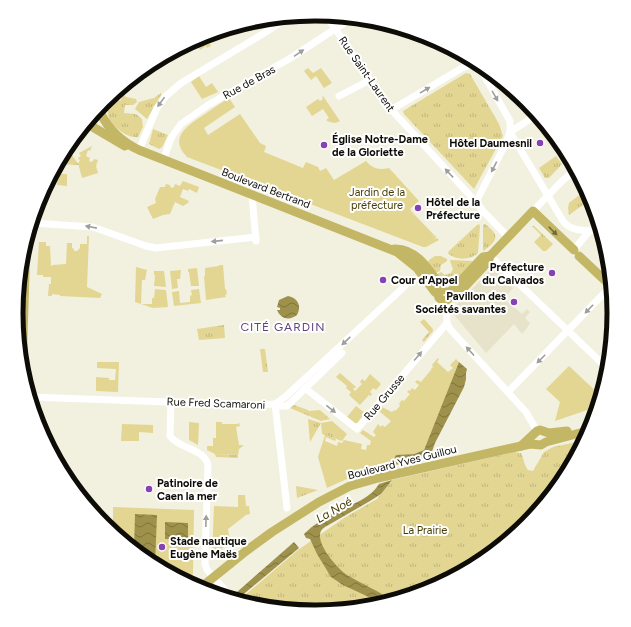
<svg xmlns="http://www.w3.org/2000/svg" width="631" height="627" font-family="Figtree,sans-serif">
	<defs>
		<pattern id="grass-tufts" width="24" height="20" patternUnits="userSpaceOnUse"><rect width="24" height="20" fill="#e2d692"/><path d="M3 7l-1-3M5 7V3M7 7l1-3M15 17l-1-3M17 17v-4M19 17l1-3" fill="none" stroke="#c1b67c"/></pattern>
		<pattern id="water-waves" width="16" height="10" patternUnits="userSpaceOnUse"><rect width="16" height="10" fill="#9e914b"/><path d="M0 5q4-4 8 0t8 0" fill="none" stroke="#7f753c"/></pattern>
	</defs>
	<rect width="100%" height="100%" fill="#f2f0df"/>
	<polygon fill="#e7e3cb" points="492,268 513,288 504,299 522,314 527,309 530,312 525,318 530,323 527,328 522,334 514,324 486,353 451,311"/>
	<g fill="url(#grass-tufts)">
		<polygon points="149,64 151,64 153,65 127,92 122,87"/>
		<polygon points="466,73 470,74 499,124 503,136 474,189 404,114 403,111"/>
		<path d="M118 90 126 97 136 99 137 102 133 105H125L124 113 136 114 142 119 143 127 138 137C129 139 113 127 109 119 108 116 108 113 108 110H110V96L112 95 120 101 122 98 116 92Z"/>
		<polygon points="161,93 161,95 147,119 135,109 139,102 154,98"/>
		<polygon points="153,129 168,135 162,147 159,149 149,144"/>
		<polygon points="64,152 64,153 72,155 79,165 57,164"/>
		<polygon points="556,156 562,164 549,178 545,178 539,168"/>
		<polygon points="587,189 589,193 584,197 587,202 569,215 568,208 569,203"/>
		<path d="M485 224C500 235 498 241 483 251V225Z"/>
		<path d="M477 225 479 224 480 226 478 253C471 260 455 261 448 253L449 251Z"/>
		<polygon points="532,226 534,226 553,244 546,251 543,251 534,242 541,235"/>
		<polygon points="435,256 441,256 447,259 447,261 441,265 440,271 435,273 428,263 429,260"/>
		<path d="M451 260 473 261 451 285C444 286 441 280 436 275L441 272 445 275 451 273 453 269 450 261Z"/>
		<polygon points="424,319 433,329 433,331 424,342 422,340 429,332 420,322"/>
		<polygon points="224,325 225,338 199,340 197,329"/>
		<polygon points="260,349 265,349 268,372 263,372"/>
		<polygon points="294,405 308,410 309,411 320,410 330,419 321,421 290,408"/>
		<polygon points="308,419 321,423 310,442"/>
		<polygon points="332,421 347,434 342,441 322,434 321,423"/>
		<polygon points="213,438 216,438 216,454 238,455 238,458 216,457 215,454 207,450 207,446 213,446"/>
		<path d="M586 440 564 480 527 525 482 563 430 590 374 607 315 613 257 607 238 601 298 550 344 518 377 499 392 480 514 452 521 453C524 459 524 465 528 470L533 471 544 452 553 447Z"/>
		<polygon points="296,486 318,490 297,498"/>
	</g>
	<g fill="#e2d692">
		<polygon points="206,35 211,46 207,48 206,46 200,50 199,48 197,48 195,40"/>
		<polygon points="308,68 313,73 321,68 332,83 324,88 316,76 311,80 304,71"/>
		<polygon points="199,76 206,87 212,83 218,92 202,99 191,82"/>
		<path d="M323 96 340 121C336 124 330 123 326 120L329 118 323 109 312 116 306 107 318 99 320 101 323 99 322 97Z"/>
		<path d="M229 98 235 107 204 128 208 135 240 114 260 143 266 146 264 152 303 168 306 162 318 167 320 171 326 168 334 180 366 161C373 169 379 170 389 168L419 201 410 209 412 211 410 213 412 212 414 213 412 215 414 214 434 235 432 237 435 235 436 237 434 239 437 238 439 240 426 247H423L187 157C167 137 190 124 205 114 213 108 221 103 229 98Z"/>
		<polygon points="92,146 90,151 88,150 86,156 90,158 89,160 90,162 93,161 94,159 98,160 96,166 98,173 82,178 78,163 80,161 78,158 81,156 79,153"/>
		<polygon points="58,174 67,174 67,186 57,185"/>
		<polygon points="183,181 199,187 197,193 189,189 188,191 183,189 180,197 189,201 188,203 183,206 175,202 170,214 163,215 153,219 147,207 156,203 155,199 160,187 165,187 166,184 170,185 171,188 174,187 175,184 180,186"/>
		<polygon points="87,236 89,236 87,287 102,294 100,298 60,296 60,295 52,294 52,296 48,296 49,284 51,284 51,277 43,277 43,275 37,275 39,242 46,242 46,246 50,246 51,266 53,265 66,264 67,243 72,243 72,248 74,249 74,251 77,251 80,248 80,244 87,244"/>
		<polygon points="219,265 223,265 225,289 226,289 227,294 225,295 226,297 206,300 204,276 205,276 205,268 219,266"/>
		<polygon points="136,267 147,270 145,280 142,280 141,304 152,304 152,298 154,298 155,289 166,290 168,307 153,308 135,302"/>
		<polygon points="197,268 199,286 191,286 189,272 188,272 188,269"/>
		<polygon points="181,270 180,279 177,279 178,288 172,289 170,271"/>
		<polygon points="154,271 164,271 166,287 154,286 155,275 154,275"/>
		<polygon points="199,289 201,303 174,306 172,292 179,291 180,303 190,302 190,296 192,295 191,290"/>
		<polygon points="438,358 439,359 437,362 448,372 453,368 450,365 456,359 459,362 424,450 414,454 397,455 391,466 349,478 327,488 318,457 325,435 336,439 335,441 326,437 325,441 337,446 338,442 342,443 344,440 362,444 361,449 366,450 367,445 370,445 371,441 360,433 363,430 374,437 376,435 373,432 378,424 381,427 382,425 385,427 391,421 379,411 382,407 392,412 394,410 395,411 400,406 399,404 402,400 404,401 410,394 407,392 409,390 410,391 412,388 415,390 419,385 415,382 417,380 421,382 431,370 432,367 434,368 432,365"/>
		<polygon points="97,362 119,362 118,392 96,391 96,377 109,378 109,380 115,380 116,369 97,368"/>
		<polygon points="569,366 602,397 599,406 555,421 560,402 546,389"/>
		<polygon points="340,373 356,387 353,389 355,391 362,384 360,382 362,379 365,381 370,374 381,384 376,390 373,388 370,392 372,394 371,396 369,395 360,405 349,395 351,392 346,388 347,386 336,377"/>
		<polygon points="356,406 365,413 357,423 354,423 347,417"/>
		<polygon points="189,422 199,423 198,445 189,440"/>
		<polygon points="216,422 222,422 222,424 237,424 239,423 240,426 236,427 239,445 243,445 243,446 239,449 238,455 216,454"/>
		<polygon points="122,424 153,425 153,433 139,432 139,441 121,441"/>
		<path d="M571 468C551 504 515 538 483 562 467 573 448 581 431 590L525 500Z"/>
		<polygon points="238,495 245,495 246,506 249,506 250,514 246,515 228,529 230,542 212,556 214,506 238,507"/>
		<polygon points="113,507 194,510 193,574 184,581 149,562 113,532"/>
	</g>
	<g fill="url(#water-waves)">
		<path d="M288 296C298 298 302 306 297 315 289 321 281 319 277 310H280V308L277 307 279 300Z"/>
		<polygon points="459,362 467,369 466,373 466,379 464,387 435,443 430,457 391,466 396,455 414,454 424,450"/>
		<path d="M392 480 381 494 370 501 325 527C322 529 320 531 320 535 319 547 337 568 347 575 362 584 379 591 393 601L382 605 373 599 343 585 331 577 317 554 310 539 306 538 304 534C313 525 324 518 335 512 351 505 370 499 379 484Z"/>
		<polygon points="135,514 157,515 155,564 149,562 134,550"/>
		<polygon points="165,522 188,523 188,540 165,539"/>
		<polygon points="294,542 299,548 239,598 238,597 237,592"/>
	</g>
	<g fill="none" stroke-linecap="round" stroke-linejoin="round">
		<g stroke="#fff" stroke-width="7">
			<polyline points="326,15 387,105 476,202 483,211 508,237"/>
			<path d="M476 61 510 121V132L563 221C572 233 588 230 602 232"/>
			<polyline points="339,96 370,80"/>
			<polyline points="391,110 462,68 477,62"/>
			<polyline points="510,132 538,114"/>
			<polyline points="139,150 157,108 166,96 181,83 261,35 289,17"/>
			<polyline points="163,161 171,138 181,124 208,105 289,59 352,18"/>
			<polyline points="252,195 256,241"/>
			<polyline points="476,202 505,145 510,132"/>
			<polyline points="533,211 561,182 576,169"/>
			<polyline points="32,223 93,227 146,246 156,248 256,237"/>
			<polyline points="576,253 574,250 590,230"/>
			<polyline points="490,256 609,370"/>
			<polyline points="446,301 447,323 450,329 526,412 537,431"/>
			<polyline points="603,364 611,358"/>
			<polyline points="305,388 357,429 447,323"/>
			<polyline points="508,392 612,285"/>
			<polyline points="29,397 252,405 275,404 285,397 405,286"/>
			<path d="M171 401 170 436C179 449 204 448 208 465L205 554V564L207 570 234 600"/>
			<polyline points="275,404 287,508"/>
			<polyline points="275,404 281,406 287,406 342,353"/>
		</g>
		<g stroke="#c3b766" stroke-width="9">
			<path d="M100 112C108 129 122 142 139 150L397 252 417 268 435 292 438 294"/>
			<path d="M87 122C96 119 101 113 102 103"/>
			<polyline points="86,123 125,146"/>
			<path d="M394 249C418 248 431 273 443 290"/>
			<polyline points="579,256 613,288"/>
			<polyline points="449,292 452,290 483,257 490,256"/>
			<polyline points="438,294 439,298 444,301 447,300 450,297 457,295 488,262 490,256 533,211 574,250"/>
			<polyline points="22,370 26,241"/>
			<polyline points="521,446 537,431 540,430 549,433 567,431"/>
			<polyline points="199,589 246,551 272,532 319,502 350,486 378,478 521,446 530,444 541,445 546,442 591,430"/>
		</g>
	</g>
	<defs><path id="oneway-solid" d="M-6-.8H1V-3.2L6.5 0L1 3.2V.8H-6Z"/></defs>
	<g fill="#9e9e9c">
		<use href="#oneway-solid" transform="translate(299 53) rotate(-34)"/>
		<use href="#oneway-solid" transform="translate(425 90) rotate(-31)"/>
		<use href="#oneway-solid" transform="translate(495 96) rotate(60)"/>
		<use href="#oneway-solid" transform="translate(161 102) rotate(126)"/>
		<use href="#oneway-solid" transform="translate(494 167) rotate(117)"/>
		<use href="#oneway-solid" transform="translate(449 173) rotate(-133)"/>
		<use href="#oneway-solid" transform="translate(91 227) rotate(-169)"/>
		<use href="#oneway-solid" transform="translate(217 241) rotate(174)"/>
		<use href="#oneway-solid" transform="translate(589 309) rotate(134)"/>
		<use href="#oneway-solid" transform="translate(346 341) rotate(137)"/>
		<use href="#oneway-solid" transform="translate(470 351) rotate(-132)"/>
		<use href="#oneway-solid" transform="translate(418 356) rotate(-50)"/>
		<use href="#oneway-solid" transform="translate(541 359) rotate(135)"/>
		<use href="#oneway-solid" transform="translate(331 409) rotate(38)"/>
		<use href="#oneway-solid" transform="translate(206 521) rotate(-88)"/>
	</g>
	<use fill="#716a3b" href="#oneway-solid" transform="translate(553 231) rotate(45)"/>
	<g fill="#8641b4" stroke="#fff" stroke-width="1.5">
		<circle cx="540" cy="143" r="4"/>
		<circle cx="324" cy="145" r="4"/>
		<circle cx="418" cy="208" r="4"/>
		<circle cx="552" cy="273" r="4"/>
		<circle cx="383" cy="280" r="4"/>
		<circle cx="514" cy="302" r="4"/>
		<circle cx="149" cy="489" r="4"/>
		<circle cx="162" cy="547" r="4"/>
	</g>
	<g text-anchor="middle" stroke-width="4" stroke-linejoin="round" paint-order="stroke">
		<g font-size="11" fill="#0d0c07" stroke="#fff">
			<text transform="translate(367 74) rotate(55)" y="4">Rue Saint-Laurent</text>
			<text transform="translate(249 82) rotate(-29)" y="4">Rue de Bras</text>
			<text transform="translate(266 188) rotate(21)" y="4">Boulevard Bertrand</text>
			<text transform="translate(384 397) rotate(-50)" y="4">Rue Grusse</text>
			<text transform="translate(216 403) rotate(2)" y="4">Rue Fred Scamaroni</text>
			<text transform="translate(402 462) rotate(-14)" y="4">Boulevard Yves Guillou</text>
		</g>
		<g font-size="11" font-weight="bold" fill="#0d0c07" stroke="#fff" text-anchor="start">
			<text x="332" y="143">Église Notre-Dame<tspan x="332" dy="13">de la Gloriette</tspan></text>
			<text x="532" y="147" text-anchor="end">Hôtel Daumesnil</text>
			<text x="426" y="206">Hôtel de la<tspan x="426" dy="13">Préfecture</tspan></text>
			<text x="544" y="271" text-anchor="end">Préfecture<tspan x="544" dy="13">du Calvados</tspan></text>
			<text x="391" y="284">Cour d'Appel</text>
			<text x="506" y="300" text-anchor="end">Pavillon des<tspan x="506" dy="13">Sociétés savantes</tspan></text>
			<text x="157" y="487">Patinoire de<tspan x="157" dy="13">Caen la mer</tspan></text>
			<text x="170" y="545">Stade nautique<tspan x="170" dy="13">Eugène Maës</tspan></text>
		</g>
		<g font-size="11" fill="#463c01" stroke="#fff">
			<text x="377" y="196">Jardin de la<tspan x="377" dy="13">préfecture</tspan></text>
			<text x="425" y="534">La Prairie</text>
		</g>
		<g font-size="12" letter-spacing="1" fill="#65437e" stroke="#fff">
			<text x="283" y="331">CITÉ GARDIN</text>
		</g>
		<g font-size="12" font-style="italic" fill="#453c00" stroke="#fff">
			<text transform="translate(334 510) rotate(-30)" y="4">La Noé</text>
		</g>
	</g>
	<path d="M0 0H631V627H0ZM23 313a292 292 0 1 1 584 0a292 292 0 1 1-584 0Z" fill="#fff" fill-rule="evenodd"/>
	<path fill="none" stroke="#0d0c07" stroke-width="5" d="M23 313a292 292 0 1 1 584 0a292 292 0 1 1-584 0Z"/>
</svg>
